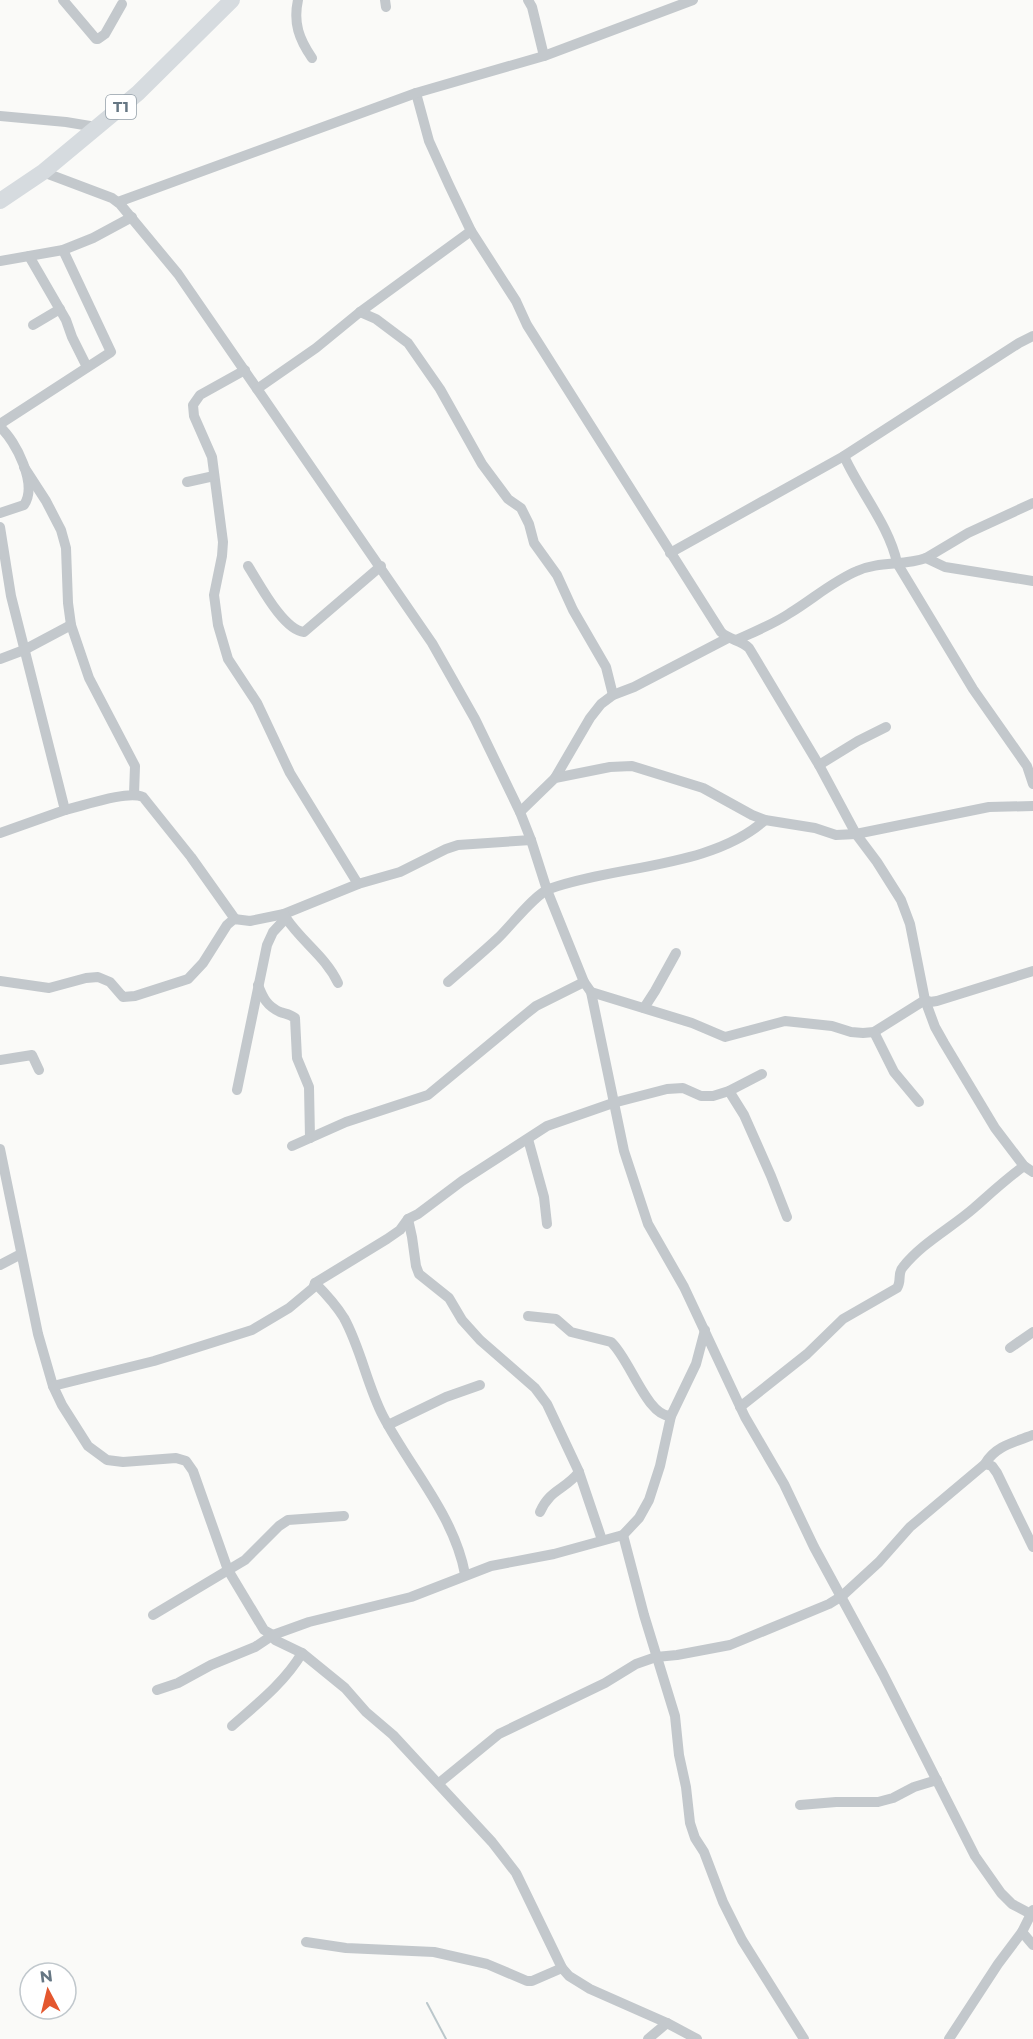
<svg xmlns="http://www.w3.org/2000/svg" width="1033" height="2039" font-family="Montserrat,sans-serif">
	<rect width="100%" height="100%" fill="#fafaf8"/>
	<g fill="none" stroke-linecap="round" stroke-linejoin="round">
		<polyline stroke="#bbc7cb" stroke-width="2" points="427,2003 446,2039"/>
		<g stroke="#c3c8cc" stroke-width="10">
			<polyline points="63,0 96,39 98,39 105,34 122,4"/>
			<path d="M298 0C293 23 299 39 312 58"/>
			<polyline points="385,0 386,7"/>
			<polyline points="528,0 532,7 544,56"/>
			<path d="M416 93 429 141 449 185 471 231 516 301 527 325 721 632C729 640 741 640 749 648L819 765 856 834 877 862 901 900 910 924 925 1000 935 1027 944 1043 995 1128 1024 1166 1033 1172"/>
			<polyline points="0,116 66,122 96,127"/>
			<polyline points="43,172 112,198 120,204 178,274 432,643 475,719 520,812 531,840 547,890 584,982 591,992 624,1151 648,1224 684,1287 745,1417 784,1484 814,1547 883,1674 975,1856 1001,1893 1012,1904 1031,1914"/>
			<polyline points="118,202 416,93 544,56 693,0"/>
			<polyline points="29,256 66,320 72,337 87,367"/>
			<polyline points="0,261 63,250 93,238 132,217"/>
			<polyline points="360,312 376,319 408,343 440,389 482,464 508,499 521,508 529,524 534,543 557,575 573,610 606,667 613,695"/>
			<polyline points="33,325 60,309"/>
			<polyline points="245,370 200,395 193,405 194,416 212,457 223,542 222,556 214,595 218,625 228,659 257,703 290,773 358,884"/>
			<polyline points="257,389 316,348 360,312 471,231"/>
			<polyline points="0,424 111,352 63,250"/>
			<path d="M0 427C16 441 38 485 24 505L0 513"/>
			<path d="M844 456C859 490 890 527 897 563L973 689 1027 766 1033 784"/>
			<polyline points="24,467 46,501 61,530 66,548 68,603 71,625 89,678 135,766 134,794"/>
			<polyline points="187,482 214,476"/>
			<polyline points="0,527 11,596 65,810 0,833"/>
			<polyline points="670,553 844,456 1019,343 1033,336"/>
			<polyline points="926,558 968,533 1033,503"/>
			<path d="M248 566C259 583 283 630 304 632L381 566"/>
			<path d="M736 640C754 632 774 624 790 613 813 599 833 581 857 571 879 561 904 566 926 558L945 567 1033 581"/>
			<polyline points="0,659 24,650 71,625"/>
			<polyline points="819,765 858,741 886,727"/>
			<polyline points="555,778 590,718 601,704 613,695 634,687 728,638"/>
			<path d="M65 810C83 806 127 790 143 797L191 857 235 919"/>
			<polyline points="520,812 555,778 610,767 632,766 703,788 752,815 765,820 815,828 836,835 856,834 989,807 1033,806"/>
			<path d="M286 918C302 942 326 957 338 983"/>
			<polyline points="0,981 49,988 86,978 98,977 110,982 123,997 135,996 188,979 203,963 227,925 234,919 250,921 284,914 358,884 400,872 446,849 458,845 531,840"/>
			<path d="M448 982C464 968 481 954 497 939 510 927 534 895 549 889 616 865 712 868 765 820"/>
			<path d="M258 985C263 998 267 1006 280 1012 286 1014 290 1014 295 1018L297 1058 309 1087 310 1138"/>
			<polyline points="591,992 692,1023 725,1037 785,1021 832,1026 851,1032 863,1033 874,1032 925,1000 930,1002 937,1001 1033,971"/>
			<polyline points="644,1008 655,991 676,953"/>
			<polyline points="874,1032 894,1072 919,1102"/>
			<polyline points="0,1060 32,1055 39,1070"/>
			<polyline points="237,1090 267,945 273,932 286,918 284,914"/>
			<polyline points="729,1091 744,1115 771,1176 787,1217"/>
			<polyline points="528,1139 544,1197 547,1224"/>
			<polyline points="292,1146 346,1122 428,1095 526,1014 536,1006 584,982"/>
			<polyline points="0,1149 38,1334 53,1386 62,1405 88,1446 107,1460 123,1462 176,1458 186,1461 193,1471 228,1570 264,1630 273,1635 275,1640 302,1653 345,1688 366,1712 393,1735 492,1842 516,1873 562,1968 569,1976 590,1989 667,2023 697,2039"/>
			<polyline points="408,1219 412,1237 416,1266 419,1274 449,1298 462,1320 480,1340 535,1388 547,1404 579,1472 602,1540"/>
			<polyline points="0,1265 21,1254"/>
			<path d="M315 1283C326 1294 336 1305 344 1318 361 1349 367 1385 383 1416 410 1468 454 1515 465 1574"/>
			<path d="M528 1316 556 1319 571 1332 611 1342C630 1359 647 1417 671 1416"/>
			<polyline points="1010,1348 1033,1332"/>
			<polyline points="53,1386 154,1361 252,1330 289,1308 313,1288 315,1283 387,1239 400,1230 408,1219 418,1214 462,1181 547,1126 613,1103 667,1089 683,1088 701,1096 713,1096 729,1091 762,1074"/>
			<path d="M740 1407 807 1354 843 1319 897 1288C902 1281 897 1273 903 1267 922 1243 951 1228 974 1208 991 1193 1006 1179 1024 1166"/>
			<polyline points="388,1425 446,1397 480,1385"/>
			<polyline points="985,1464 992,1466 997,1473 1033,1547"/>
			<path d="M540 1512C550 1489 565 1490 579 1472"/>
			<polyline points="623,1535 644,1615 675,1716 679,1755 686,1787 690,1823 695,1838 704,1852 723,1902 742,1940 804,2039"/>
			<polyline points="153,1615 245,1560 279,1526 288,1520 344,1516"/>
			<polyline points="157,1690 178,1683 211,1665 255,1647 273,1635 309,1622 411,1597 491,1566 554,1554 623,1535 639,1518 649,1500 660,1466 671,1416 696,1364 705,1330"/>
			<path d="M232 1726C257 1704 285 1682 302 1653"/>
			<path d="M439 1783 499 1734 605 1683 636 1664 656 1657 677 1655 730 1645 829 1604 842 1596 879 1562 910 1527 985 1464C995 1446 1015 1442 1033 1435"/>
			<polyline points="800,1805 836,1802 878,1802 893,1798 914,1787 937,1780"/>
			<polyline points="1022,1932 1033,1945"/>
			<polyline points="306,1942 346,1948 434,1952 487,1964 527,1981 532,1981 562,1968"/>
			<polyline points="648,2039 667,2023"/>
			<polyline points="949,2039 998,1964 1022,1932 1033,1910"/>
		</g>
		<polyline stroke="#d6dbdf" stroke-width="16" points="0,201 43,172 138,93 232,0"/>
	</g>
	<g text-anchor="middle" stroke-width="6" stroke-linejoin="round" paint-order="stroke">
		<rect fill="#fff" stroke="#939fa8" stroke-width="1.5" x="106" y="95" width="30" height="24" rx="4.5"/>
		<g font-size="15" font-weight="bold" fill="#657683">
			<text x="121" y="112">T1</text>
		</g>
	</g>
	<g transform="translate(48 1991) rotate(353)"><circle r="28" fill="#ffffff" stroke="#c1c8cd" stroke-width="1.5"/>
	<path d="M0-4.5L10 22L0 15L-10 22Z" fill="#e4572e"/>
	<text y="-9" font-size="16" font-weight="bold" text-anchor="middle" fill="#657683">N</text>
	</g>
</svg>
